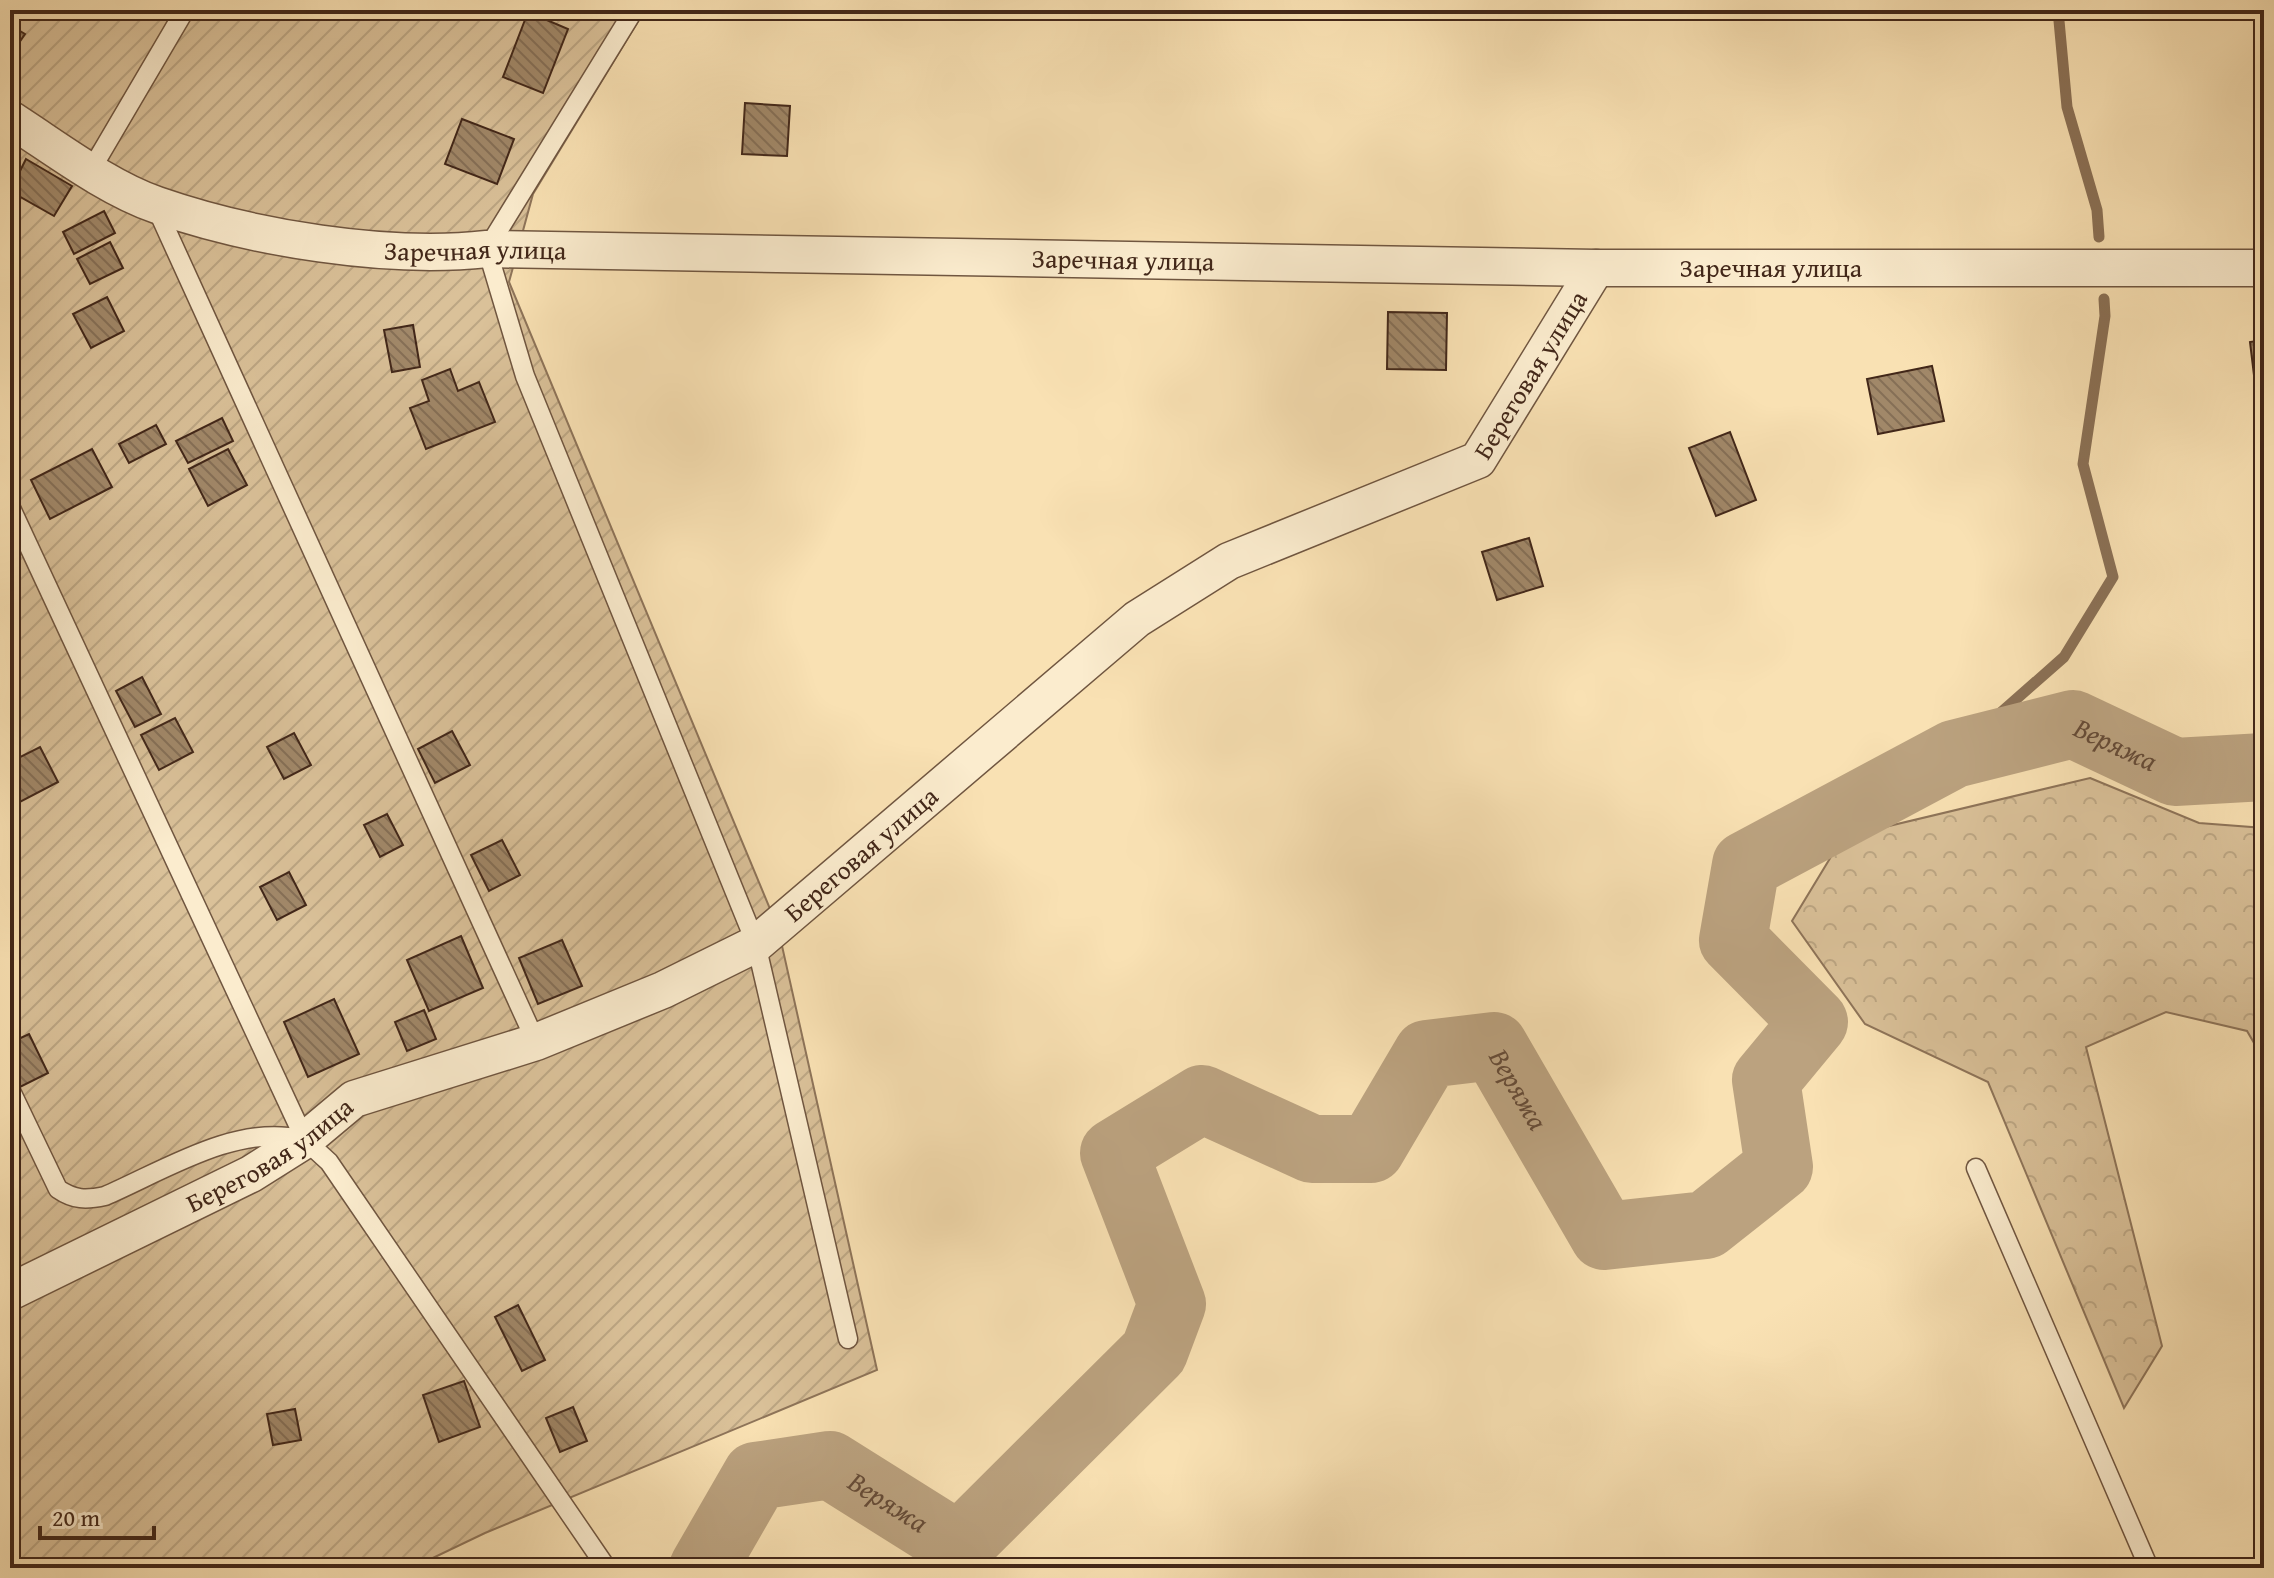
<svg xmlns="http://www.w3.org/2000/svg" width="2274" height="1578" font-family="'Gentium Book Plus',serif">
	<defs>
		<pattern id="forest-crowns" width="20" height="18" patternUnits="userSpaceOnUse" patternTransform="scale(2)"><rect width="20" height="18" fill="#dac199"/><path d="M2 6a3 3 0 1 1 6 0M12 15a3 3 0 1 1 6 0" fill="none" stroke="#bca683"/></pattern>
		<pattern id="garden-furrows" width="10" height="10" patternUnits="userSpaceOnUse" patternTransform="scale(2)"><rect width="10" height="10" fill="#dac199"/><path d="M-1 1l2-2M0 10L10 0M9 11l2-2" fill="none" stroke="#bca683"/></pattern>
		<pattern id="building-back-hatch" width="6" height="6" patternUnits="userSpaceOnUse" patternTransform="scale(2)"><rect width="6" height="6" fill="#a18869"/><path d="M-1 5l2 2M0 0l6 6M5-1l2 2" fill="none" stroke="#856f56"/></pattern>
	</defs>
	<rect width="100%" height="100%" fill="#f9e1b3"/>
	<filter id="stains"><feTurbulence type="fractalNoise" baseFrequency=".0025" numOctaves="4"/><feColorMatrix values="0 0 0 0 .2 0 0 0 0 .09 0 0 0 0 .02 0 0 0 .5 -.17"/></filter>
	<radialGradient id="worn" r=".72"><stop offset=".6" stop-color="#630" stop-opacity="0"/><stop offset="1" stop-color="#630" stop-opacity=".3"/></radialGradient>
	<polygon fill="url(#forest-crowns)" stroke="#8e7459" stroke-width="2" points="2090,778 2199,823 2264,828 2264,1060 2247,1031 2166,1012 2086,1047 2162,1346 2124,1408 1988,1082 1865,1024 1792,921 1843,837"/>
	<polygon fill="url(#garden-furrows)" stroke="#8e7459" stroke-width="2" points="10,10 645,10 533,194 509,282 778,928 877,1370 485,1533 412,1568 10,1568"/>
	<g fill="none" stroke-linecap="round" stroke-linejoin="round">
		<g stroke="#8b7156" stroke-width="11">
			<polyline points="2058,10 2067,107 2097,210 2099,237"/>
			<polyline points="1954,754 2064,657 2113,577 2083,464 2105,316 2104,299"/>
		</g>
		<path stroke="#bba27f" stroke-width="68" id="s1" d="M703 1568 756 1476 830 1465 959 1546 1154 1352 1172 1304 1114 1153 1202 1099 1312 1149H1371L1427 1054 1494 1046 1604 1236 1706 1225 1779 1167 1766 1080 1814 1022 1733 940 1746 865 1954 754 2073 724 2175 772 2264 767"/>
	</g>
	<g fill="url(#building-back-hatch)" stroke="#422719" stroke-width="2">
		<polygon points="528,12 568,29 543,93 503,77"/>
		<polygon points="10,25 25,34 10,56"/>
		<polygon points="745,103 790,106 787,156 742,154"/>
		<polygon points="462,119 514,139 497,184 445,164"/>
		<polygon points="26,159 72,186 54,216 10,191"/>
		<polygon points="104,211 115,233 74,254 63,232"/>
		<polygon points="110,242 123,268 90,284 77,259"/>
		<polygon points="107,297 124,331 91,348 73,314"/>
		<polygon points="1388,312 1447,313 1446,370 1387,369"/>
		<polygon points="413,325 420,367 392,372 384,330"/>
		<polygon points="2264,340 2264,458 2250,342"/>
		<polygon points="1932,366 1944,421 1878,434 1867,379"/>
		<polygon points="450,369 458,391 479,382 495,422 426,449 410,408 429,401 422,380"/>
		<polygon points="222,418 233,441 188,463 176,441"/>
		<polygon points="156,425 166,444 129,463 119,444"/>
		<polygon points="1730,432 1756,500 1716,516 1689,448"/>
		<polygon points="92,449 112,487 50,519 31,480"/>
		<polygon points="228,449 247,485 208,506 189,469"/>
		<polygon points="1529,538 1543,586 1497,600 1482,552"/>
		<polygon points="142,677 161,714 135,727 116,691"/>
		<polygon points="175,718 193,752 159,770 141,735"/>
		<polygon points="452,731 470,765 435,783 418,749"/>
		<polygon points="294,733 311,765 284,779 267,747"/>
		<polygon points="40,747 58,782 18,803 10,787 10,762"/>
		<polygon points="387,814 403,845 380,857 364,825"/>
		<polygon points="502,840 520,875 489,891 471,855"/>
		<polygon points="289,872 306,905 277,920 260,887"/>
		<polygon points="461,936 483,988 429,1011 407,960"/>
		<polygon points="562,940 582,986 538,1004 519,958"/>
		<polygon points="334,999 359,1054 308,1077 284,1022"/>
		<polygon points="424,1010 436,1039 407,1051 395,1022"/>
		<polygon points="29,1034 48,1073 20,1087 10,1067 10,1043"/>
		<polygon points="518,1305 545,1360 522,1371 495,1317"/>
		<polygon points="464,1381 480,1427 439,1442 423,1395"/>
		<polygon points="573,1407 587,1441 560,1452 546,1418"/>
		<polygon points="295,1409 301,1440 273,1445 267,1414"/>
	</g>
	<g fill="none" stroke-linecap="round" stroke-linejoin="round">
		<defs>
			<g id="lane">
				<polyline points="634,10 487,249 525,376 756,944 848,1339"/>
				<polyline points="91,170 185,10"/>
				<polyline points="155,205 536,1042"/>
				<polyline points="10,506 305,1140 329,1162 604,1564"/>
				<path d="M10 1089 58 1189C74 1200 86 1200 105 1196 163 1171 236 1124 300 1139"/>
				<polyline points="1976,1168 2149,1568"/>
			</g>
			<g id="street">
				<path id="s2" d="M10 119C54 147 107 188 157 205 252 238 387 260 487 249L1596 268H2264"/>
				<path id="s3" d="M10 1292 251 1174 305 1140 354 1099 536 1042 663 990 756 944 1137 619 1229 561 1478 460 1596 268"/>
			</g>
		</defs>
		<use href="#lane" stroke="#705640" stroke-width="21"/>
		<use href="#street" stroke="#705640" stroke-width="39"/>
		<use href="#lane" stroke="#fbecce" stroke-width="18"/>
		<use href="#street" stroke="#fbecce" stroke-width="36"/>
	</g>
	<g text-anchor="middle" stroke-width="6" stroke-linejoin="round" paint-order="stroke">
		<g font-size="26" fill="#422719" stroke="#fbecce">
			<text dy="9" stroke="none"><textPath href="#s2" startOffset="494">Заречная улица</textPath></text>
			<text dy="9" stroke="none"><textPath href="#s2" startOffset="1142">Заречная улица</textPath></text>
			<text dy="9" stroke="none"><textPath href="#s2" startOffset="1790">Заречная улица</textPath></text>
			<text dy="9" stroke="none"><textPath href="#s3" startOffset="1806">Береговая улица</textPath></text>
			<text dy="9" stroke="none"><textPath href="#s3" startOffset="966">Береговая улица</textPath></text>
			<text dy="9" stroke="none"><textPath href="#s3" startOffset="294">Береговая улица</textPath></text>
		</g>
		<g font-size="28" font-style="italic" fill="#664c38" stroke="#fbecce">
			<text dy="10" stroke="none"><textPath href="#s1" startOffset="2458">Веряжа</textPath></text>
			<text dy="10" stroke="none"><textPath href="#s1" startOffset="1332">Веряжа</textPath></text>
			<text dy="10" stroke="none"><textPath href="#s1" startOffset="250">Веряжа</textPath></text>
		</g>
	</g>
	<rect width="2274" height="1578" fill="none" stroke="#f9e1b3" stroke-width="40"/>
	<rect x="12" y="12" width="2250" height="1554" fill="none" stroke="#422719" stroke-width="4"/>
	<rect x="20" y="20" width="2234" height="1538" fill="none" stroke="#422719" stroke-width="2"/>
	<path d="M40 1526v12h114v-12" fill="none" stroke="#422719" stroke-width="4"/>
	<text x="52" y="1526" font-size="24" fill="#422719" stroke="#fbecce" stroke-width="6" paint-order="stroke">20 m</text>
	<rect width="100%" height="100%" filter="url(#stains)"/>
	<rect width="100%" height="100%" fill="url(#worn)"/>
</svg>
